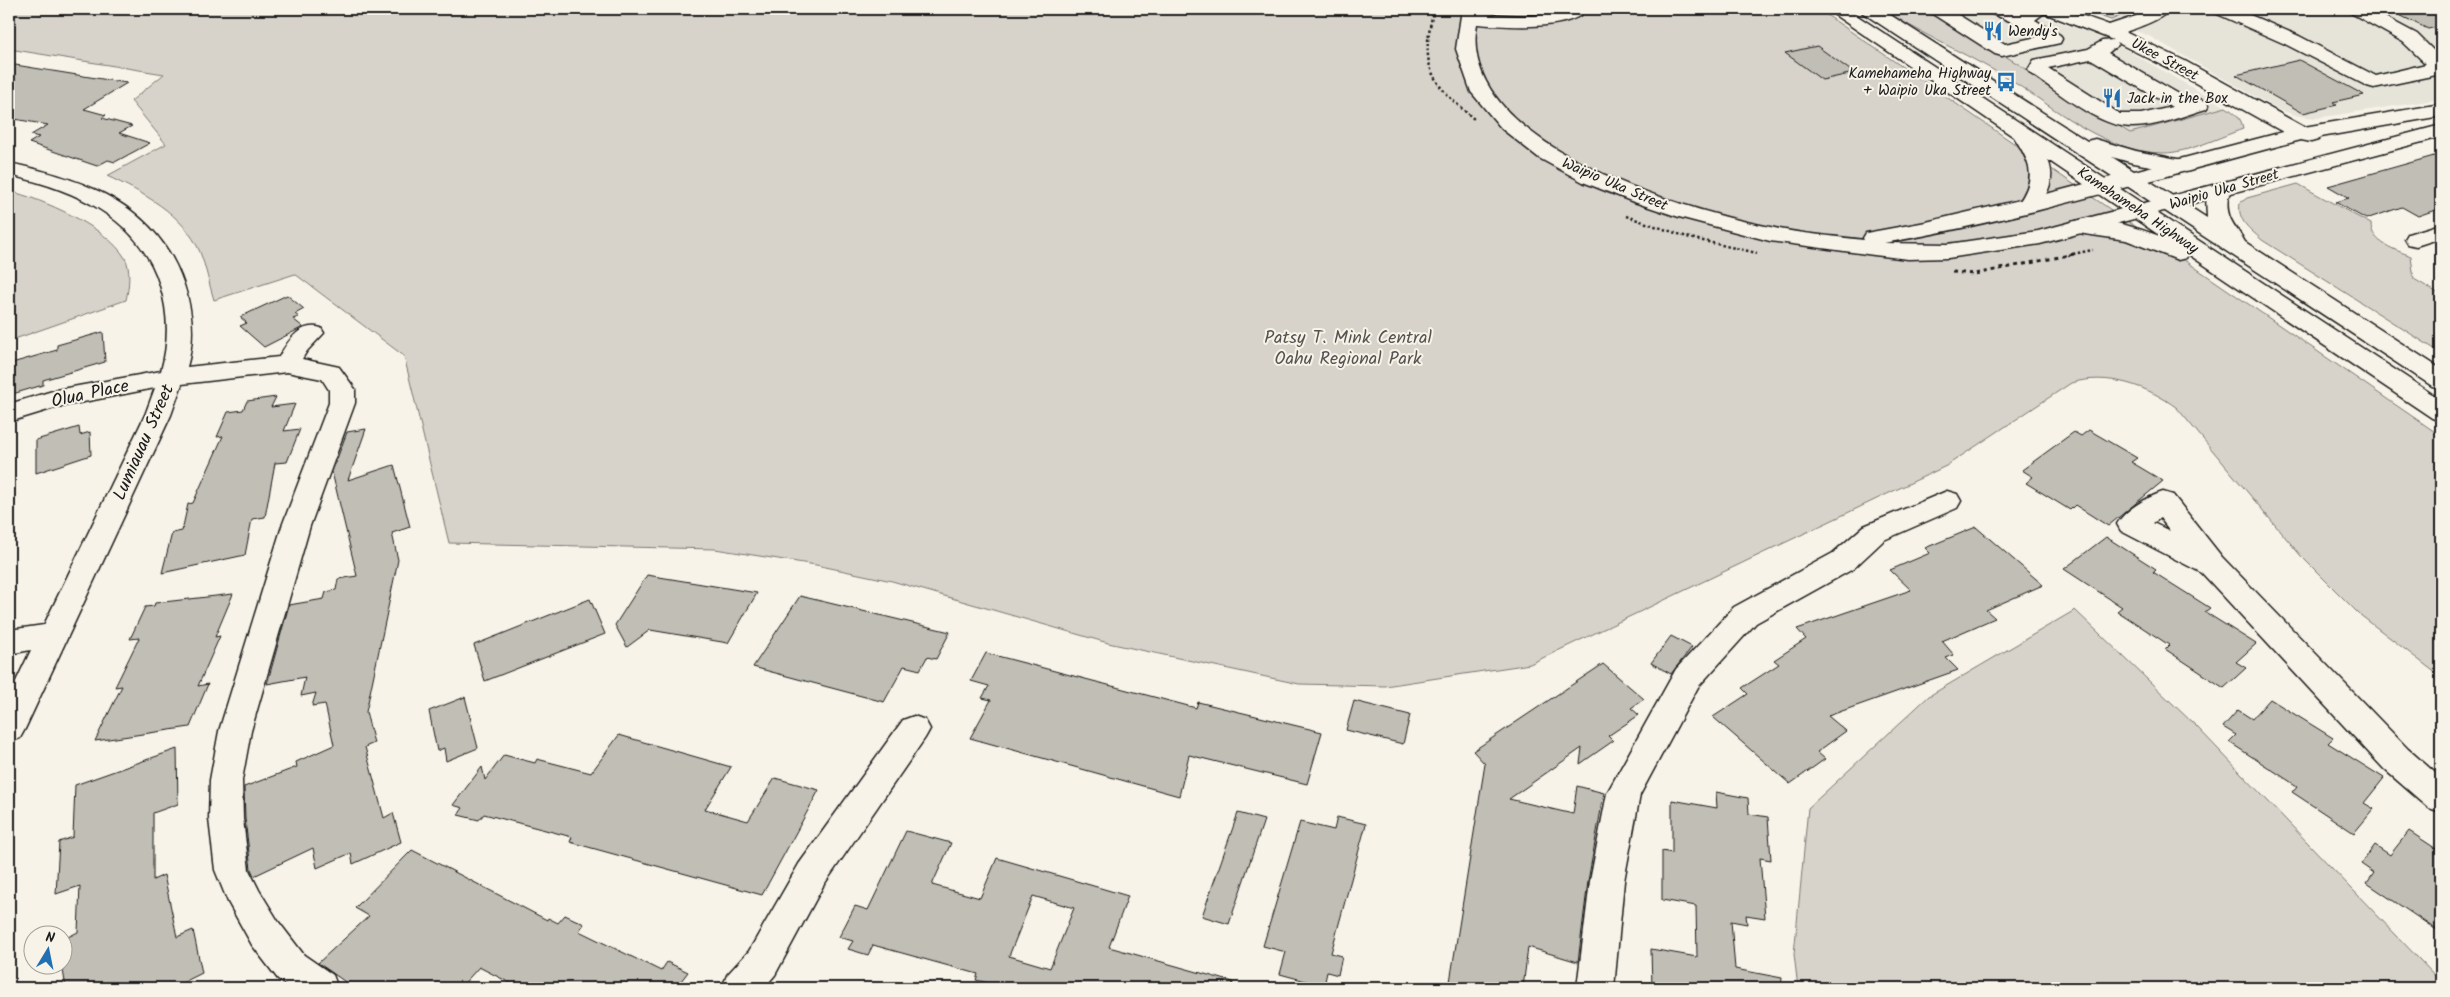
<svg xmlns="http://www.w3.org/2000/svg" width="2450" height="997" font-family="Kalam,sans-serif">
	<rect width="100%" height="100%" fill="#f7f3e8"/>
	<filter id="ink" filterUnits="userSpaceOnUse"><feTurbulence type="fractalNoise" baseFrequency=".02" numOctaves="2"/><feDisplacementMap in="SourceGraphic" scale="10" xChannelSelector="R" yChannelSelector="G"/><feConvolveMatrix kernelMatrix="1 2 1 2 8 2 1 2 1" color-interpolation-filters="sRGB"/></filter>
	<g filter="url(#ink)">
		<g fill="#e6e3d9">
			<polygon points="1929,9 2020,9 2090,33 2123,48 2226,107 2130,133"/>
			<polygon points="2079,9 2441,9 2441,99 2316,118 2299,116 2279,110 2149,36"/>
		</g>
		<g fill="#d7d3cb" stroke="#7a7874">
			<path d="M9 9H1818L2441 436V677L2359 614 2301 556 2177 408C2148 386 2108 372 2071 383L1946 466 1530 664 1385 686 1299 684 1108 643 892 581 816 565 715 549 449 543 404 356 295 274 214 300C209 284 206 267 200 252 183 213 143 193 107 176L166 144 131 101 164 74 9 49Z"/>
			<path d="M1882 9H1929L2130 133 2226 107C2235 113 2242 118 2243 129 2220 137 2187 153 2164 153 2099 153 2048 100 1995 71 1958 50 1918 32 1882 9Z"/>
			<polygon points="2093,9 2136,9 2111,20 2088,12"/>
			<path d="M2298 184 2371 224C2371 243 2396 250 2411 256L2414 279 2441 295V353L2262 240C2250 229 2237 221 2240 203L2247 198Z"/>
			<path d="M9 191C42 199 107 227 125 258 131 269 129 287 126 300L9 341Z"/>
			<polygon points="2075,610 2197,727 2441,982 2441,988 1798,988 1794,954 1808,808 1929,696"/>
		</g>
		<g fill="#c0beb5" stroke="#1c1c1c" fill-rule="evenodd">
			<polygon points="2387,9 2441,9 2441,26 2428,29"/>
			<polygon points="1817,46 1854,73 1822,80 1785,53"/>
			<polygon points="2299,60 2364,95 2333,102 2337,105 2303,113 2236,75"/>
			<polygon points="9,64 127,83 84,109 106,115 102,118 132,126 119,133 150,143 115,162 108,160 97,166 29,143 39,137 31,135 48,125 9,118"/>
			<polygon points="2441,154 2441,208 2418,216 2402,207 2366,219 2335,202 2349,198 2328,186"/>
			<polygon points="287,295 304,309 295,314 299,317 293,319 303,327 264,347 240,326 247,323 240,317"/>
			<polygon points="103,332 105,362 43,380 43,385 9,395 9,368 11,368 12,363 57,350 57,345"/>
			<polygon points="276,397 271,407 295,404 284,431 300,429 287,462 275,463 265,517 252,519 245,555 162,573 172,533 182,531 188,504 193,503 223,436 217,437 228,412 243,410 247,401"/>
			<polygon points="79,427 80,435 90,432 91,455 36,473 36,440"/>
			<polygon points="366,429 348,480 394,465 410,527 392,533 398,560 366,712 374,743 365,747 384,818 393,813 401,842 353,864 351,853 317,868 313,848 254,876 251,869 245,819 244,787 297,767 296,762 334,745 325,704 312,706 316,693 301,696 305,677 267,684 289,605 324,599 326,592 336,590 338,579 357,576 332,472 347,432"/>
			<polygon points="2089,430 2137,458 2131,462 2163,481 2108,526 2075,505 2070,510 2026,483 2033,477 2022,470 2074,432 2081,436"/>
			<polygon points="1976,527 2043,585 1986,610 1995,618 1942,641 1954,655 1946,658 1958,670 1828,716 1846,731 1817,752 1825,759 1790,784 1713,717 1748,694 1742,688 1779,664 1774,660 1806,639 1797,629 1911,590 1890,570 1930,553 1925,548"/>
			<polygon points="2106,537 2156,569 2153,572 2210,608 2205,612 2256,644 2236,662 2246,668 2224,688 2165,649 2169,645 2117,611 2122,607 2064,569"/>
			<polygon points="647,575 757,593 728,643 650,630 627,647 615,625"/>
			<polygon points="233,594 215,637 220,636 198,686 208,684 190,727 95,741 122,686 115,687 139,638 130,639 145,607 154,606 155,603"/>
			<polygon points="800,596 950,632 936,659 927,657 920,670 904,666 884,702 753,667"/>
			<polygon points="590,599 605,634 485,681 474,645"/>
			<polygon points="1671,636 1692,647 1671,674 1651,663"/>
			<polygon points="986,653 1196,708 1198,702 1322,732 1307,784 1189,755 1179,796 970,738 991,700 982,698 989,686 971,681"/>
			<polygon points="1603,664 1644,699 1631,708 1639,715 1608,736 1613,741 1580,764 1582,748 1509,799 1573,814 1577,786 1604,793 1588,881 1578,962 1528,947 1523,988 1449,988 1485,764 1473,751"/>
			<polygon points="465,697 478,748 446,761 444,748 437,751 429,711"/>
			<polygon points="2270,699 2333,738 2328,743 2384,778 2364,803 2374,809 2354,833 2292,792 2297,786 2229,742 2236,735 2223,727 2238,710 2252,719"/>
			<polygon points="1354,701 1410,715 1403,744 1346,730"/>
			<polygon points="619,735 731,767 705,809 748,821 775,778 819,790 762,895 570,842 572,837 484,814 479,820 458,815 463,808 453,805 482,767 485,780 504,755 535,763 537,759 591,773"/>
			<polygon points="177,749 178,804 153,813 153,880 164,875 177,937 193,930 202,973 172,988 66,988 62,964 62,940 78,932 80,886 56,894 59,842 73,837 75,785"/>
			<polygon points="1716,792 1748,798 1749,814 1768,817 1771,860 1760,858 1765,918 1746,915 1747,924 1731,921 1735,969 1782,978 1781,988 1652,988 1651,949 1697,957 1696,906 1662,900 1662,851 1672,853 1672,800 1717,808"/>
			<polygon points="1238,813 1264,820 1229,924 1202,916"/>
			<polygon points="1337,817 1366,824 1331,953 1342,956 1338,975 1327,972 1324,986 1280,974 1286,952 1263,946 1300,822 1334,830"/>
			<path d="M906 831 951 843 932 885 980 898 997 858 1128 896 1109 947 1233 982 1232 988H1008L976 980 978 974 873 945 868 955 848 949 853 941 839 937 855 906 868 910ZM1033 896 1074 908 1050 968 1009 956Z"/>
			<polygon points="2409,831 2441,852 2441,933 2367,883 2374,873 2361,864 2375,845 2390,855"/>
			<polygon points="412,850 547,920 548,918 558,923 565,915 584,924 579,931 661,971 667,962 688,972 681,981 697,988 520,988 479,967 460,988 354,988 318,963 369,916 355,908"/>
		</g>
		<g fill="none" stroke-linecap="round" stroke-linejoin="round">
			<defs>
				<g id="minor">
					<path d="M1462 9H1480L1479 13C1500 15 1521 17 1541 15 1557 13 1571 8 1587 9 1571 32 1502 26 1477 24 1455 144 1683 210 1770 227 1801 234 1833 236 1864 240L1863 238 1866 233 1926 222 2054 192 2283 132 2172 70 2116 42 2118 45 2108 53 2191 101 2199 99 2206 101 2209 105 2206 109C2182 116 2157 127 2132 127 2098 127 2059 92 2031 74L2028 70 2034 60 2088 49 2102 41 2113 40 2044 13 2035 20 2060 35 2062 39 2060 43 2002 56 1995 54 1931 13 1928 9H1949L2005 44 2037 37 2017 24 1990 13 1987 9H2011L2021 13C2042 0 2088 17 2109 25L2136 16 2146 9H2170C2164 19 2137 28 2125 32L2185 61 2304 127 2441 104V116L2321 137 2318 140 2311 142 2301 140C2163 176 2025 219 1884 243L1948 244 2038 231 2441 125V137L2040 244 1948 258 1908 259 1874 255 1770 241 1679 217 1631 201 1583 182 1539 158 1502 129 1471 92 1456 49ZM2091 59 2172 107 2141 114H2120L2048 68Z"/>
					<polygon points="2212,9 2236,9 2299,36 2376,76 2426,64 2403,42 2351,13 2348,9 2370,9 2417,34 2441,58 2441,74 2374,88 2367,86 2285,44 2215,13"/>
					<path d="M9 163C84 179 157 204 184 285 193 312 195 339 187 367L279 357C288 341 300 322 321 328L324 333 307 351 302 359 339 367 355 389V403L310 526 251 731 242 780 243 819 249 870 259 890 278 921 304 955 333 975 338 988H290L278 979 252 945 228 902 215 870 209 819 210 780 219 731 282 526 329 403V390L322 379 287 372 182 384 171 415 25 729 20 738 9 742V696L31 650 9 654V630L44 625 145 415 155 388 58 407 9 422V404L56 390 161 371C169 342 169 314 160 285 139 217 73 189 9 175Z"/>
					<polygon points="2441,224 2441,238 2416,246 2408,244 2405,239 2408,234"/>
					<polygon points="1947,491 1957,494 1961,501 1957,508 1884,540 1853,569 1756,623 1698,687 1640,795 1624,881 1614,988 1577,988 1590,881 1607,793 1676,669 1734,607 1833,553 1864,526"/>
					<path d="M2163 492 2173 495 2222 557 2408 749 2441 778V812L2429 808 2384 769 2202 573 2121 531 2117 524C2125 510 2147 497 2163 492ZM2160 518 2170 531 2153 523Z"/>
					<polygon points="914,716 925,720 930,729 925,738 823,886 775,975 764,988 722,988 727,975 749,951 799,864 903,720"/>
				</g>
				<g id="major">
					<path d="M1826 9H1847L2441 400V421L2432 418 2188 254 2186 258 2178 260 2126 240 2071 232 2068 227 2071 222C2099 215 2136 227 2162 237L2048 160C2056 179 2048 193 2037 209L2029 211 2021 209 2018 204C2037 177 2031 164 2014 137Z"/>
					<path d="M1860 9H1881L2087 141 2095 139 2136 151 2193 162 2197 166 2193 170 2186 172 2133 163 2112 157 2207 218 2206 195C2213 185 2219 182 2231 184L2234 189 2228 197C2225 220 2236 225 2245 242L2441 369V388L2432 386 1863 13Z"/>
				</g>
			</defs>
			<use href="#minor" stroke="#1c1c1c" stroke-width="3"/>
			<use href="#major" stroke="#1c1c1c" stroke-width="3"/>
			<g stroke="#1c1c1c" stroke-width="2.5" stroke-dasharray="2.5 2.5" stroke-linecap="butt">
				<path d="M1434 9C1419 67 1430 82 1474 119"/>
				<polyline points="1626,216 1690,238 1757,253"/>
				<polyline points="2068,255 2093,250"/>
			</g>
			<polyline stroke="#1c1c1c" stroke-width="3" stroke-dasharray="4 4" stroke-linecap="butt" points="1952,272 1975,274 2074,254"/>
			<use href="#minor" fill="#f7f3e8" fill-rule="evenodd"/>
			<use href="#major" fill="#f7f3e8" fill-rule="evenodd"/>
		</g>
	</g>
	<defs>
		<symbol id="restaurant-bare" viewBox="-9 -9 18 18"><path d="M-5-6h1v4h1v-4h1v4h1v-4h1v5L-1.5 .5V6h-2V.5L-5-1ZM5-6V6H3V1.5H1.5Q1.5-4 5-6Z" fill="#1f6fb2" stroke="#f7f3e8" stroke-width="2.5" paint-order="stroke"/></symbol>
		<symbol id="bus-bare" viewBox="-9 -9 18 18"><path d="M-5-6H5V4H4V6H2V4H-2V6H-4V4H-5ZM-3.5-4V0h7V-4ZM-3.5 1.2v1.5H-2V1.2ZM2 1.2v1.5H3.5V1.2Z" fill="#1f6fb2" stroke="#f7f3e8" stroke-width="2.5" paint-order="stroke"/></symbol>
	</defs>
	<g fill-rule="evenodd">
		<use href="#restaurant-bare" x="1979" y="17" width="28" height="28"/>
		<use href="#bus-bare" x="1992" y="68" width="28" height="28"/>
		<use href="#restaurant-bare" x="2098" y="84" width="28" height="28"/>
	</g>
	<g text-anchor="middle" stroke-width="4" stroke-linejoin="round" paint-order="stroke">
		<g font-size="15" fill="#1c1c1c" stroke="#f7f3e8" text-anchor="start">
			<text x="2008" y="36">Wendy's</text>
			<text x="1991" y="78" text-anchor="end">Kamehameha Highway<tspan x="1991" dy="17">+ Waipio Uka Street</tspan></text>
			<text x="2127" y="103">Jack in the Box</text>
		</g>
		<g font-size="15" fill="#1c1c1c" stroke="#f7f3e8">
			<text transform="translate(2165 59) rotate(28)" y="5">Ukee Street</text>
			<text transform="translate(1615 184) rotate(23)" y="5">Waipio Uka Street</text>
			<text transform="translate(2224 189) rotate(-16)" y="5">Waipio Uka Street</text>
			<text transform="translate(2138 210) rotate(34)" y="5">Kamehameha Highway</text>
		</g>
		<g font-size="18" fill="#545351" stroke="#f7f3e8">
			<text x="1348" y="343">Patsy T. Mink Central<tspan x="1348" dy="21">Oahu Regional Park</tspan></text>
		</g>
		<g font-size="18" fill="#1c1c1c" stroke="#f7f3e8">
			<text transform="translate(90 393) rotate(-12)" y="6">Olua Place</text>
			<text transform="translate(143 442) rotate(-66)" y="6">Lumiauau Street</text>
		</g>
	</g>
	<rect width="2450" height="997" fill="none" stroke="#f7f3e8" stroke-width="30"/>
	<rect x="15" y="15" width="2420" height="967" fill="none" stroke="#1c1c1c" stroke-width="2" filter="url(#ink)"/>
	<g transform="translate(48 950) rotate(10)"><circle r="24" fill="#f7f3e8" stroke="#9f9d96"/>
	<path d="M0-4L9 19L0 12L-9 19Z" fill="#1f6fb2"/>
	<text y="-8" font-size="14" font-weight="bold" text-anchor="middle" fill="#1c1c1c">N</text>
	</g>
</svg>
